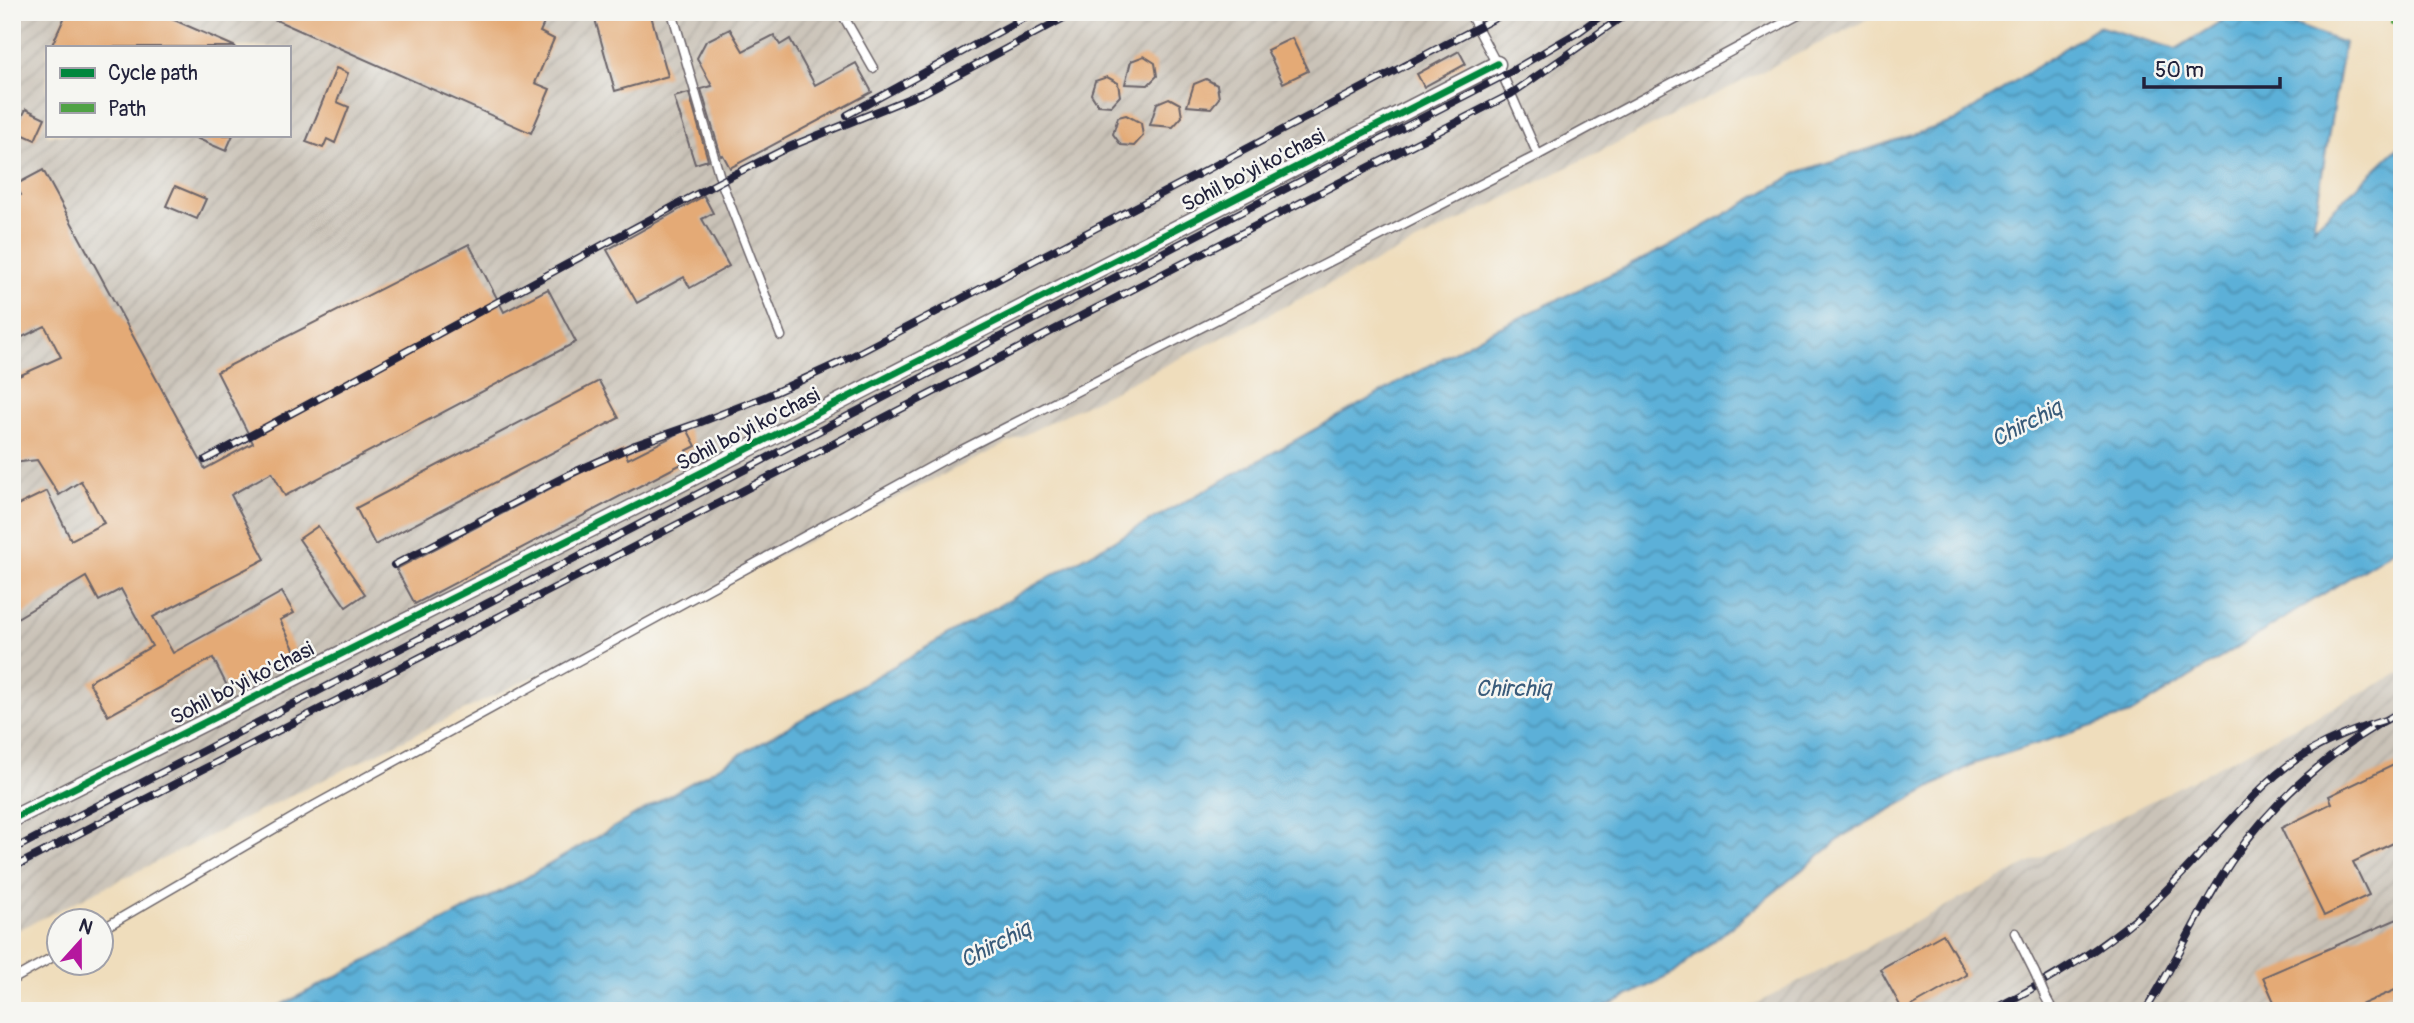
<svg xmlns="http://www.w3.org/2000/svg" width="2414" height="1023" font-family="Pangolin,sans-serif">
	<defs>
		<pattern id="industrial-furrows" width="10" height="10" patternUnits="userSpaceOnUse" patternTransform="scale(1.75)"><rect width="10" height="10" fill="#cac3b8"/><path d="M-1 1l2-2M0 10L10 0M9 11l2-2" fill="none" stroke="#ada79f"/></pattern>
		<pattern id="water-waves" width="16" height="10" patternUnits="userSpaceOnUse" patternTransform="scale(1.75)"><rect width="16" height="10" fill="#5cb0d8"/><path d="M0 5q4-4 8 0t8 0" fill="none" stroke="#4c8fb0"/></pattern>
	</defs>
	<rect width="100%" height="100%" fill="#f6f6f2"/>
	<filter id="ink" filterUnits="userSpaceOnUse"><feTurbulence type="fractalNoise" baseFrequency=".0143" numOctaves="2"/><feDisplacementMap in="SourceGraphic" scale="14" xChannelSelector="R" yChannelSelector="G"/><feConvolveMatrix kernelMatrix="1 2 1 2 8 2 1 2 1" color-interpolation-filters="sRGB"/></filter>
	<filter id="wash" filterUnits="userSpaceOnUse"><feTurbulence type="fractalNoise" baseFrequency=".00686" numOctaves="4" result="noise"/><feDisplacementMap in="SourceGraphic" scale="28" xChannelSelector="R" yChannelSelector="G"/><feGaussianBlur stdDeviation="1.57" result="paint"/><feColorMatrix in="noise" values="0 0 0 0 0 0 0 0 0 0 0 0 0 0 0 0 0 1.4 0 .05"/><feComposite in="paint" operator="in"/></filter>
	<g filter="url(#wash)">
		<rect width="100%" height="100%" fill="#efddbc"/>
		<g fill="url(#industrial-furrows)" fill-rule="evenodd">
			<path d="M12 12H1883L12 933ZM47 47H289V135H47Z"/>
			<polygon points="2402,672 2402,1011 1742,1011"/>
		</g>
		<polygon fill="url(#water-waves)" stroke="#3f698a" stroke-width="2" points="2236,12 2261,12 2344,43 2313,228 2402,144 2402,545 2130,714 1973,764 1846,834 1673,974 1596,1011 270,1011 517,883 1033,586 1488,333 1670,246 1799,172 1955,121 2098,26 2176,49"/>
		<g id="blocks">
			<g fill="#e4aa76">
				<polygon points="67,12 156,12 236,47 51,47"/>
				<polygon points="258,12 549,12 540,32 554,39 535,83 550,89 531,133"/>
				<polygon points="593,12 650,12 668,76 615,91"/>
				<polygon points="730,29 743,51 774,35 780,45 790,39 815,85 856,63 872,92 730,168 723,155 721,156 701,89 712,86 697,58 706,41"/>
				<polygon points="1292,38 1308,71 1283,83 1267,50"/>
				<polygon points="1459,51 1466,64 1424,87 1417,74"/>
				<polygon points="1144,56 1155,63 1157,76 1148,85 1125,84 1131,61"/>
				<polygon points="336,68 348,73 337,102 349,107 335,143 327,139 323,148 306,142"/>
				<polygon points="1107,77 1118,83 1120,96 1111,106 1098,105 1091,94 1095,81"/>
				<polygon points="1206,79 1217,85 1219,98 1211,108 1187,106 1194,84"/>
				<polygon points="689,93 708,160 695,164 674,97"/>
				<polygon points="1169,98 1180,104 1182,117 1173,127 1150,125 1157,103"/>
				<polygon points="26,109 45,118 35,140 15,131"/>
				<polygon points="1126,115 1141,123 1143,136 1134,146 1121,145 1113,134 1118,117"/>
				<polygon points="189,135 233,135 226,151"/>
				<polygon points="43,170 205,469 253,443 217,372 469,244 504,312 548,289 576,342 285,496 272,472 231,495 265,559 153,617 173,653 282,592 294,613 280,620 297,655 228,688 213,658 108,716 89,682 152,646 121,589 99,601 86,577 12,621 12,508 47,491 71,540 104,523 81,481 59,495 37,460 12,463 12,379 61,357 45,326 12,342 12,200 21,195 15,185"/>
				<polygon points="175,186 206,199 197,219 166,206"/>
				<polygon points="704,196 713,213 702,219 729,266 690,288 684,277 637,303 607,250"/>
				<polygon points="599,381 619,418 375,545 356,508"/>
				<polygon points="687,429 696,446 686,451 691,459 415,604 396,569 624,450 628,459"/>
				<polygon points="318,526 365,594 346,607 299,539"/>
				<polygon points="2402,761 2402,839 2353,862 2369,895 2324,916 2281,828 2332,803 2329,796"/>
				<polygon points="2402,917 2402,987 2347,1011 2278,1011 2263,977"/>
				<polygon points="1943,934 1967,975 1903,1011 1880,969"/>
			</g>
		</g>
	</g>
	<g filter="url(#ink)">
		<use href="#blocks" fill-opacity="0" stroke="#6a6368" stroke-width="2"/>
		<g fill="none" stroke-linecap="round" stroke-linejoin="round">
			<defs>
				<g id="service">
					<polyline points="672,12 721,181 781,336"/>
					<polyline points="841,12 873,68"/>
					<polyline points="1469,12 1503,76 1538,155"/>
					<polyline points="102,929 308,809 960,451 1538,155 1804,12"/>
					<polyline points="2015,933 2035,973"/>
					<polyline points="12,980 60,953"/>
					<polyline points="2045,996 2053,1011"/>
				</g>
				<polyline id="minor" points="12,819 654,497 1497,64"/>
			</defs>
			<use href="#service" stroke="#6a6368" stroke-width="11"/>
			<use href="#minor" stroke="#6a6368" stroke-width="19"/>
			<use href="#service" stroke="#fff" stroke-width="8"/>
			<use href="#minor" stroke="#fff" stroke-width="16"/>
			<defs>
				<g id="rail">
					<polyline points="847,115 1035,12"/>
					<polyline points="205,460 721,181 789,147 925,92 1075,12"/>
					<polyline points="394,565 570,474 635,445 701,422 767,396 843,361 1507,12"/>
					<polyline points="12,850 1503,76 1580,31 1606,12"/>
					<polyline points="12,868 1511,94 1629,12"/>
					<path d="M1990 1011C2047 982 2103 949 2150 906 2195 865 2230 815 2276 775 2307 748 2346 732 2385 720"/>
					<path d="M2145 1011C2176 963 2199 910 2231 862 2273 800 2335 746 2402 711"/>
				</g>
			</defs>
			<use href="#rail" stroke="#22223b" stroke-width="8"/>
			<use href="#rail" stroke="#f6f6f2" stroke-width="5" stroke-dasharray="16" stroke-linecap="butt"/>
			<defs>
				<polyline id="service-bridge" points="2035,973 2045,996"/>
			</defs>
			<use href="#service-bridge" stroke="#6a6368" stroke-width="11" stroke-linecap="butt"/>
			<use href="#service-bridge" stroke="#fff" stroke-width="8"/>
			<polyline stroke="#50a245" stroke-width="5" stroke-dasharray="10 5" stroke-linecap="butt" points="2395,25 2400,12"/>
			<defs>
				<polyline id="cycleway" points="12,819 654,497 1497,64"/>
			</defs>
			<use href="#cycleway" stroke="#f6f6f2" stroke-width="11"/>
			<use href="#cycleway" stroke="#00873e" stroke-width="7"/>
		</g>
	</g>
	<g text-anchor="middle" stroke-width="5" stroke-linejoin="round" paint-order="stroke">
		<g font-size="21" fill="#22223b" stroke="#f6f6f2">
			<text transform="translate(1253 170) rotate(-27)" y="7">Sohil bo'yi ko'chasi</text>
			<text transform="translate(748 429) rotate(-27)" y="7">Sohil bo'yi ko'chasi</text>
			<text transform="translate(242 683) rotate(-27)" y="7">Sohil bo'yi ko'chasi</text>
		</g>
		<g font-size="23" font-style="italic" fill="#395b7a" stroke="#f6f6f2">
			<text transform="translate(2026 423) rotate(-27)" y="8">Chirchiq</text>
			<text x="1513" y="696">Chirchiq</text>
			<text transform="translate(995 944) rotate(-27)" y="8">Chirchiq</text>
		</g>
	</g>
	<rect width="2414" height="1023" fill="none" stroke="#f6f6f2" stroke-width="42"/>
	<rect x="46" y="46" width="245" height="91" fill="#f6f6f2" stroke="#a1a1a9" stroke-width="2"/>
	<rect x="60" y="68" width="35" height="10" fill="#00873e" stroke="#a1a1a9" stroke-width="2"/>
	<text x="108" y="80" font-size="21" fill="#22223b">Cycle path</text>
	<rect x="60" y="103" width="35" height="10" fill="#50a245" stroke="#a1a1a9" stroke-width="2"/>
	<text x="108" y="116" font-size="21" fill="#22223b">Path</text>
	<g transform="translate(80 942) rotate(21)"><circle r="33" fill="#f6f6f2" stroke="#a1a1a9" stroke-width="2"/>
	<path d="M0-5L12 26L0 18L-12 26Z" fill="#b5179e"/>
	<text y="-10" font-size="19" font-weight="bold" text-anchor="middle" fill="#22223b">N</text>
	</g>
	<path d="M2144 77v10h136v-10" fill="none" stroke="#22223b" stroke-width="3.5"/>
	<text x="2155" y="77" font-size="21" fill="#22223b" stroke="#f6f6f2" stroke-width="5" paint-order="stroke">50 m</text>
</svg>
